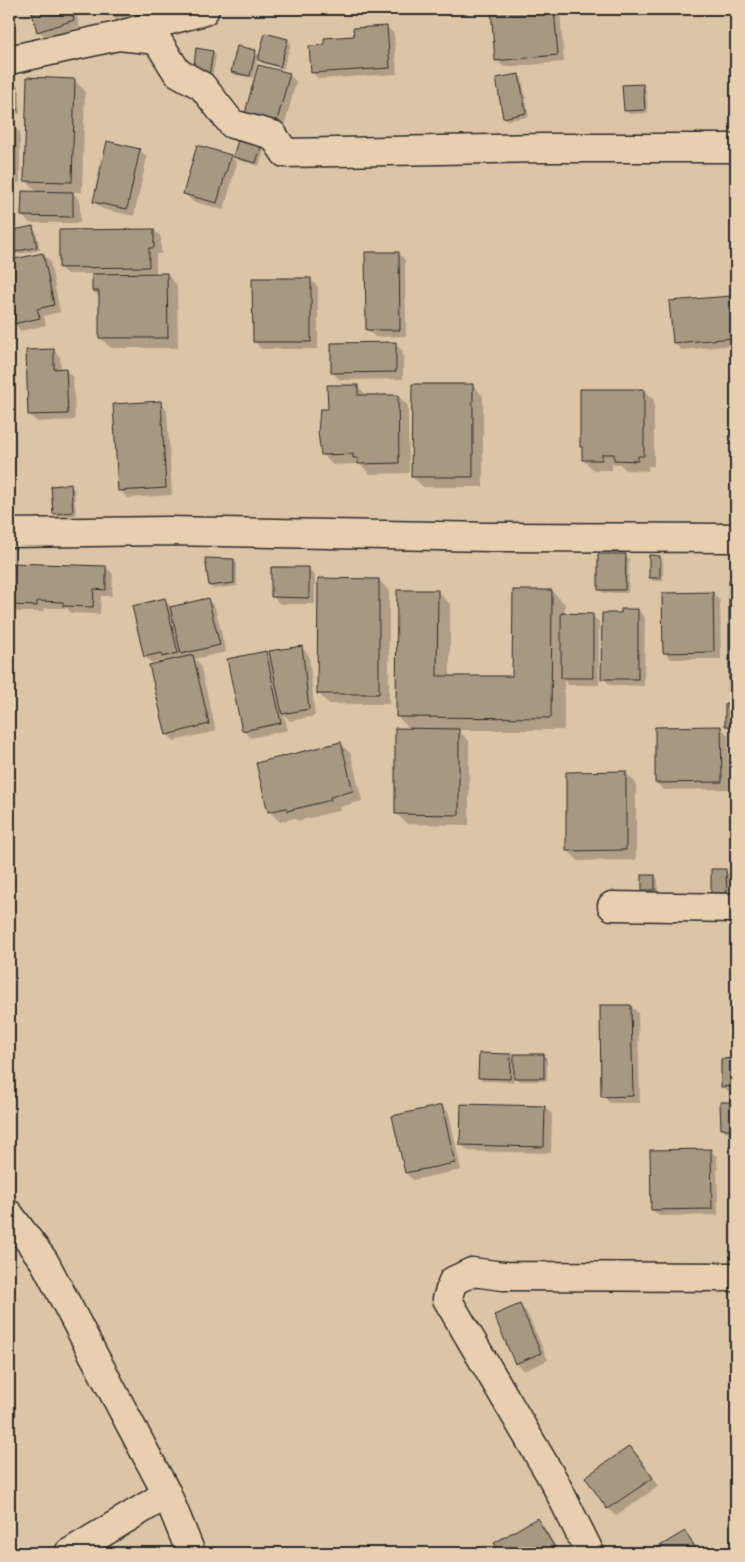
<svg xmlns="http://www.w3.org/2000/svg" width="745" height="1562" font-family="'Patrick Hand',sans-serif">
	<rect width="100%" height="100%" fill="#dcc5a7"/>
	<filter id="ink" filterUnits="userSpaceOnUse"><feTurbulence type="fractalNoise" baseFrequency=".02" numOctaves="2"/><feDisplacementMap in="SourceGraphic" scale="10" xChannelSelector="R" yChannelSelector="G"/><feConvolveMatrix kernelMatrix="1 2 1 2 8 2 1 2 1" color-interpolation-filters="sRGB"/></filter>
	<g filter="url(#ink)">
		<g fill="#0003">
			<polygon points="32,9 75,9 80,27 46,38 39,31"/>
			<polygon points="107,9 136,9 118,22"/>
			<polygon points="492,9 559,9 560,11 564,62 504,67 496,60"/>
			<polygon points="643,9 662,9 646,12"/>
			<polygon points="669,9 706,9 675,15"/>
			<polygon points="387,27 394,34 397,74 319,79 312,72 326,46"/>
			<polygon points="288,40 291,44 283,69 262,63 258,58 253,78 235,75 232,71 255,51 260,56"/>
			<polygon points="212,52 216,55 212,79 197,76"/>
			<polygon points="289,74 296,82 281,139 251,130"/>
			<polygon points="519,76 522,79 529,117 507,120 504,117"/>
			<polygon points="74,80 85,91 82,192 71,192 80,200 80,223 30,223 22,216 38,193 25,180"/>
			<polygon points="643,85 646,89 648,113 629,114 626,111"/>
			<polygon points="9,88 16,88 20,91 20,114 9,114"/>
			<polygon points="9,125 13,125 20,133 20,183 16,183 16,227 9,227"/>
			<polygon points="267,142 259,166 238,160 235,156"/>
			<polygon points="140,150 147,157 134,216 102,209 95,202"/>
			<polygon points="230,156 237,163 224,210 192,201 184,193"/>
			<polygon points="32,228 36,231 40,250 9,256 9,232"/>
			<polygon points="154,230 161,237 161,254 156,254 156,274 167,274 177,285 178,348 111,348 100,338 100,298 93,291 93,274 67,274 60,267"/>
			<polygon points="398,253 405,260 406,336 375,337 368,330"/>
			<polygon points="43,254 50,261 60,312 44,316 46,325 21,331 13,322 9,323 9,261"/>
			<polygon points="311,280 318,287 318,349 261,349 254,341"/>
			<polygon points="731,297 736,303 736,345 681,350 674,343"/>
			<polygon points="395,344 403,351 403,379 340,380 333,373"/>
			<polygon points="53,350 60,357 61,370 66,370 73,377 75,420 37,422 30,415"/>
			<polygon points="473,385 483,396 483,487 423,487 412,476"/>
			<polygon points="357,386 368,396 398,396 408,406 409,473 370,474 360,464 333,465 322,454 329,411"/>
			<polygon points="643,390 654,400 654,466 648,466 648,471 626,470 620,464 612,464 612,470 594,470 583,460 583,449 581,446"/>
			<polygon points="160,403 167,410 172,495 127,498 120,490"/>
			<polygon points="71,486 74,489 76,515 58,517 54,513"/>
			<polygon points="625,556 629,559 628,593 603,593 600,590"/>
			<polygon points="660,557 663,561 663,581 653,581 650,577"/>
			<polygon points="234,560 237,563 237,586 213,589 210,585"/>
			<polygon points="106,567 113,574 112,596 101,596 100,614 71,613 67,608 44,608 44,612 17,612 10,605"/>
			<polygon points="308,568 315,576 315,604 280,604 273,597"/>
			<polygon points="379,580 389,591 389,704 329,704 318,693"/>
			<polygon points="730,581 736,581 736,701 730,695"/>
			<polygon points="437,591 450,604 450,677 514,677 552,591 565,604 565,615 592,615 599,622 599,685 569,685 564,680 564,730 458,730 469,741 469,825 407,824 396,813 411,730 397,716"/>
			<polygon points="713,593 720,601 721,659 671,659 664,652"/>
			<polygon points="164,600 171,607 208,600 215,607 226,652 195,659 200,664 216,731 174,741 167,734 165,660 152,663 145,656"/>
			<polygon points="638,610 645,617 644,686 610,685 603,678 622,614"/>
			<polygon points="301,647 309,655 315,716 290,721 284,715 288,730 251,738 244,731 229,660 266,652 272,658"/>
			<polygon points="727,705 736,705 736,841 733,733 726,725"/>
			<polygon points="721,728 728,735 729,789 663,790 656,782"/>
			<polygon points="340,743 351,754 362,801 340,807 341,810 298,821 295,818 280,822 269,811"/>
			<polygon points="625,772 636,783 636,860 578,861 568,850"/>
			<polygon points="726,871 729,874 730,896 715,896 712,892"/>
			<polygon points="655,876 658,880 658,893 646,893 643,890"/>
			<polygon points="631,1006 638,1013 640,1103 610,1103 603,1096"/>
			<polygon points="544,1055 547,1059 547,1081 519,1081 514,1076 513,1082 483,1081 479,1077 511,1056 516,1061"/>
			<polygon points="736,1059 736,1093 730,1093 723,1086 722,1060"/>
			<polygon points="736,1103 736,1135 729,1135 722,1128 722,1104"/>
			<polygon points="442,1106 449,1113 461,1170 413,1180 406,1173 394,1116"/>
			<polygon points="544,1107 552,1114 551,1153 468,1151 461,1144"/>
			<polygon points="710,1150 717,1157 718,1215 659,1216 652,1209"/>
			<polygon points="520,1306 527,1313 548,1360 524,1371 517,1364 496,1316"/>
			<polygon points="630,1447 637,1454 659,1486 615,1516 608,1508 586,1477"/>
			<polygon points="537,1519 544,1527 560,1553 501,1553 495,1544"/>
			<polygon points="685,1533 692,1540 700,1553 650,1553"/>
		</g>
		<g fill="#a79882" stroke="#2b2b2b">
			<polygon points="31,9 71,9 74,20 37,32"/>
			<polygon points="491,9 554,9 558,55 495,61"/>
			<polygon points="387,26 390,68 311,73 309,46 324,45 324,38 354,36 353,28"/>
			<polygon points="265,33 288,39 280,67 258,60"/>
			<polygon points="237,46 256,50 250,76 231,72"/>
			<polygon points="196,48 213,51 209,76 193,73"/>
			<polygon points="258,65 290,73 274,132 242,124"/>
			<polygon points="519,74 526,113 503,118 496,78"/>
			<polygon points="27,77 75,79 72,182 24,181"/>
			<polygon points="643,84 645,110 624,111 622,85"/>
			<polygon points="17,86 17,111 9,111 9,87"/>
			<polygon points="9,124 14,124 14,177 10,176 10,220"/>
			<polygon points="241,130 264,137 256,163 233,157"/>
			<polygon points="107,141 140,149 127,209 93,202"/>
			<polygon points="197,145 231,155 217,203 183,194"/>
			<polygon points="22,191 73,192 73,217 21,216"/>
			<polygon points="33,226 37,247 9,253 9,231"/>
			<polygon points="154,229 154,248 149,248 149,267 59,268 59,230"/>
			<polygon points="365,252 399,252 400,330 366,330"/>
			<polygon points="43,253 54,305 37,309 40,318 13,324 11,314 9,315 9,260"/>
			<polygon points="167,273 168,338 99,338 99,291 92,291 92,274"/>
			<polygon points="252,278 311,278 311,342 253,342"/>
			<polygon points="731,296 735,338 673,343 669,301"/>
			<polygon points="396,342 396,372 331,373 331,343"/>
			<polygon points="54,349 54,369 66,368 68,414 28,415 26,350"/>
			<polygon points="412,384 473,384 473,477 411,477"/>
			<polygon points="327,385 358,385 358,395 398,395 399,463 358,464 358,458 353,458 353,454 321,455 318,432 320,409 328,409"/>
			<polygon points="580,389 644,389 644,456 638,456 638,461 614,460 614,454 602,454 602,460 582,460 582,447 580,447"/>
			<polygon points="161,401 166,488 118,491 113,404"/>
			<polygon points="71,484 73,512 53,514 51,486"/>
			<polygon points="598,554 626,554 625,590 598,590"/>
			<polygon points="649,555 660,556 660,578 649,578"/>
			<polygon points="205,558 234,559 234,583 209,586"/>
			<polygon points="10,563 106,566 106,590 94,589 93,607 63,606 63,602 37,601 37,606 9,605"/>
			<polygon points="271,567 309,567 309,598 271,597"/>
			<polygon points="318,578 379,579 379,694 317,694"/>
			<rect x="729" y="580" width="7" height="115"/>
			<polygon points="397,590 438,590 437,676 512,676 513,590 552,590 551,718 396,717"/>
			<polygon points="713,592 714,652 663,653 662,593"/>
			<polygon points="165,598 178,653 162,657 161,653 144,657 132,606"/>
			<polygon points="208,598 220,645 181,654 170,607"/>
			<polygon points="621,609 638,609 638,679 601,679 602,613 621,613"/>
			<polygon points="561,613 593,614 593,678 561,678"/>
			<polygon points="302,646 309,709 282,714 269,651"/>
			<polygon points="266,651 281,723 242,731 227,659"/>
			<polygon points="193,655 209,724 166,735 149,665"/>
			<polygon points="725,703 736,704 736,726 725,726"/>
			<polygon points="721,726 722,782 655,783 655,727"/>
			<polygon points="395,728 459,729 459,815 395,814"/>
			<polygon points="733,732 736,732 736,841 734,841"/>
			<polygon points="341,742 353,791 330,797 331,800 287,811 286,808 268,812 256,763"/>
			<polygon points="626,771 626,850 566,851 566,772"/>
			<polygon points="711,869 726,869 727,893 711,893"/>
			<rect x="642" y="875" width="13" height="15"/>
			<polygon points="600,1005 631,1005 633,1096 601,1097"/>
			<polygon points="479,1053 511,1054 510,1079 478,1078"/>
			<rect x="514" y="1054" width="30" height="24"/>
			<polygon points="736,1058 736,1086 721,1087 721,1059"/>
			<polygon points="720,1102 736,1102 736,1129 721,1129"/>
			<polygon points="461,1104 545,1106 544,1147 460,1145"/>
			<polygon points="442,1105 455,1163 405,1173 392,1116"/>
			<polygon points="711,1149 712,1209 651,1210 650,1150"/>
			<polygon points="520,1304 541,1353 515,1364 494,1315"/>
			<polygon points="630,1446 653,1478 607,1509 585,1477"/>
			<polygon points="537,1518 558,1553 500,1553 494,1543"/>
			<polygon points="685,1531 698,1553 648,1553"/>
		</g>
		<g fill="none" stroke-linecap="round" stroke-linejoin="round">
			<defs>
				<g id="street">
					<polyline points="118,36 157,40 177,72 202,86 232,124 273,135 285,153 545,148 736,148"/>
					<polyline points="9,60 118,36 163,22 204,11 205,9"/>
					<polyline points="9,533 168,531 491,537 736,538"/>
					<polyline points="612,906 736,908"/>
					<polyline points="9,1214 44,1261 167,1494 191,1553"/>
					<polyline points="69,1553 167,1494"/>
					<polyline points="590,1553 554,1481 447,1299 453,1281 472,1272 503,1276 736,1277"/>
				</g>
			</defs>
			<use href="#street" stroke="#2b2b2b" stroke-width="31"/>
			<use href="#street" stroke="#e7cfaf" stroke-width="28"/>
		</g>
	</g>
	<rect width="745" height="1562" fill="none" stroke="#e7cfaf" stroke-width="30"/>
	<rect x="15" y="15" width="715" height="1532" fill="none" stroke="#2b2b2b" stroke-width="2" filter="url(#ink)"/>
</svg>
